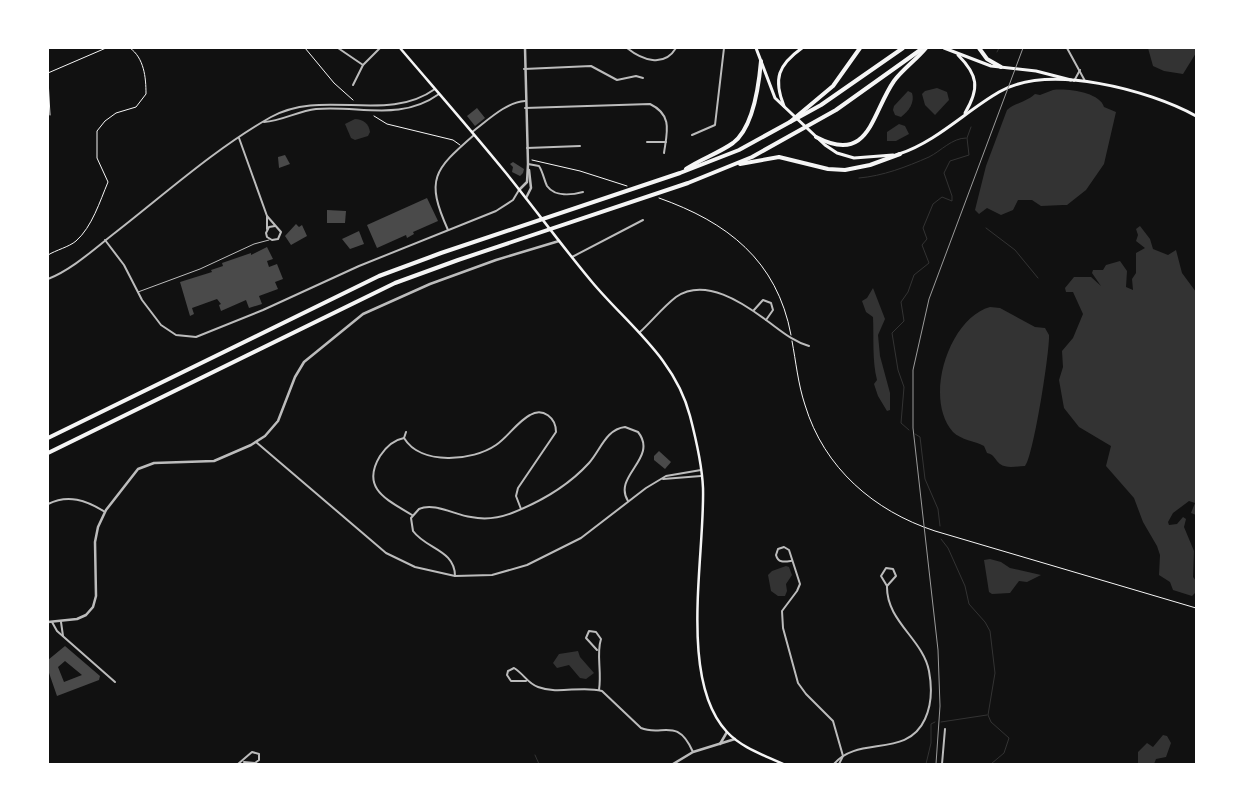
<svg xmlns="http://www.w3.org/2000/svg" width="1244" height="812" font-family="'Open Sans',sans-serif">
	<rect width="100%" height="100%" fill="#111"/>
	<g fill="#333">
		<polygon points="1148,48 1196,48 1196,53 1183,74 1164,71 1153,66"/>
		<polygon points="937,88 947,92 949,100 935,115 925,105 922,94 925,91"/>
		<path d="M1053 90C1066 88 1100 92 1104 107L1116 112 1104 164 1086 190 1067 205H1063L1041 206 1032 200H1018L1013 210 1001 215 987 208 979 214 975 210 986 166 1007 110C1014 103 1025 103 1035 94L1040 95Z"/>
		<path d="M908 91 912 93C915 102 909 111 901 117L895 115 893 110 894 106Z"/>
		<path d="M355 119C363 119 369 124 370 132L368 136 355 140 351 138 345 124Z"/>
		<polygon points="899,124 905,126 909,134 896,141 887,141 887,132"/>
		<polygon points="1140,226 1150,239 1153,249 1168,255 1176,250 1182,273 1196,292 1196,515 1191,513 1195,503 1189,501 1173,513 1168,522 1169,525 1177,524 1183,517 1186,519 1184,527 1194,551 1193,577 1196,581 1196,592 1192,596 1173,590 1170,582 1159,575 1160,555 1157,546 1143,522 1134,498 1106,466 1111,446 1079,427 1064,408 1059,380 1063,367 1062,351 1073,338 1083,314 1073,292 1066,292 1065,288 1074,277 1091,277 1101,286 1092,273 1093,270 1103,270 1106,265 1120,261 1127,271 1126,287 1133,290 1132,279 1136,273 1136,253 1145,248 1136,241 1138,235 1136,229"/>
		<path d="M873 288 885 319 878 335 880 356 890 393V410L887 411 878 396 874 384 877 380C872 360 874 338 873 317L866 312 862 301 867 298Z"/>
		<path d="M990 307 1000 308 1035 327 1045 328 1049 335C1050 351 1033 459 1025 466 1017 466 1007 469 1000 464 994 459 995 455 987 453L984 446C975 441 961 440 953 432 923 399 949 318 990 307Z"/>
		<polygon points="990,559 1001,562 1010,568 1041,575 1027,582 1019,581 1010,593 992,594 989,592 984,560"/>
		<polygon points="786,566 789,567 792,575 786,584 787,591 785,596 778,596 771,591 768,575 772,571"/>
		<polygon points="578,651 580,657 594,673 586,679 580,678 569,665 557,668 553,663 559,654"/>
		<polygon points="1163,735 1167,736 1171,743 1166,757 1156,759 1154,764 1138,764 1138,752 1147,743 1153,747"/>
	</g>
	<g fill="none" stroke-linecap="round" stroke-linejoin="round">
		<g stroke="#333" stroke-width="1">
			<polyline points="997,52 999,48"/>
			<path d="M859 178C883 176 906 167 929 157 941 151 952 138 966 138"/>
			<polyline points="986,228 1015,250 1038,278"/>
			<polyline points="909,430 901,423 904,387 898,370 892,333 904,321 901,302 908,292 914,275 929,263 922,245 927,239 923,228 933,204 942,197 952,201 952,196 944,173 950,161 969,155 967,138 971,127"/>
			<polyline points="915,434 920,437 925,479 938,509 940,526"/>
			<polyline points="941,539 948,548 965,586 969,604 985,622 990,631 995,673 988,715 991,722 1009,738 1004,753 991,764"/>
			<polyline points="941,722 987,715"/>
			<polyline points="535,755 539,764"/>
			<polyline points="926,764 931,743 931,724 935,722"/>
		</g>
	</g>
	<g fill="#4a4a4a" fill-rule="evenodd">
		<polygon points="477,108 485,118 475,126 467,116"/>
		<polygon points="285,155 290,164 279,168 278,157"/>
		<polygon points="513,162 524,169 523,173 520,176 512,172 513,167 510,164"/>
		<polygon points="427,198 438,221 413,232 414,234 407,238 406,235 377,248 367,225"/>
		<polygon points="327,210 346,211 345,223 327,223"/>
		<polygon points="296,224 299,227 302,225 307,236 291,245 285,236"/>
		<polygon points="359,231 364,244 350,249 342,239"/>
		<polygon points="267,247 273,259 267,261 269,267 277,264 283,279 275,282 278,289 259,296 262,304 249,308 246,300 221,311 219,305 221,304 217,299 192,308 194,314 190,316 180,282 212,272 211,270 223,266 222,263 251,253 251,255"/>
		<polygon points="659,451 671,462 665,469 654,460 654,456"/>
		<path d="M65 646 100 676 99 680 57 696 48 670V660ZM65 661 82 675 64 682 58 667Z"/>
	</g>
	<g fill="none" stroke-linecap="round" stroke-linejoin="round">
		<g stroke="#f5f5f5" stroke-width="1">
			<polyline points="305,48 334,83 353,100"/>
			<polyline points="48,73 106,48"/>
			<polyline points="48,79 50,115"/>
			<polyline points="374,116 387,124 453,140 460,145"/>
			<polyline points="532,160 580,171 627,186"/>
			<path d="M659 198C727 222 777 260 791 335"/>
			<path d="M48 255C56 250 69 247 76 241 92 227 100 201 108 182L97 158V131L105 121 116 113 136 107 146 94C146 77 144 58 130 48"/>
			<path d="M792 341C796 362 798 384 805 405 824 468 874 511 935 531L1196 608"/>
		</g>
		<polyline stroke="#bcbcbc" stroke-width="1" points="138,292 200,269 254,244 269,240"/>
		<g stroke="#bcbcbc" stroke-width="2">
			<polyline points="338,48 363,65"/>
			<path d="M627 48C642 60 664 68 676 48"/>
			<polyline points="1067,48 1085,81"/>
			<polyline points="524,69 591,66 617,80 636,76 643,78"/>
			<polyline points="1074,81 1080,70"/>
			<polyline points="353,85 363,65 380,48"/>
			<path d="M525 108 650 104C673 115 667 132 664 153"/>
			<path d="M264 122C282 121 298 111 316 109 359 105 400 122 439 94"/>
			<path d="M472 132C487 121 506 102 525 101"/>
			<polyline points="692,135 715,125 724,48"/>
			<polyline points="239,138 267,216 267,229"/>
			<polyline points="647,142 666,142"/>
			<polyline points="527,148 580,146"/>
			<path d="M528 164 539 166C543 172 544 180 547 186 555 197 572 195 583 192"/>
			<polyline points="267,216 281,232 278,239 272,240 267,237 266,233 269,227 275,226"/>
			<path d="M448 230C425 179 434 170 474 135"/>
			<polyline points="105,240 124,265 142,300 161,325 176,335 196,337 263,310 359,266 496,211 513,200 519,190"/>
			<polyline points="572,257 643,220"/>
			<path d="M48 279C73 269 94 249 116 232 166 193 216 148 271 117 324 88 386 124 435 89"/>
			<polyline points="754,310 763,300 771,303 773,310 766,320"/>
			<path d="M640 332C652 321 663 307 676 297 705 277 743 303 766 320 780 330 792 341 809 346"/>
			<path d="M406 432 404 438C393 440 386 447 380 456 360 489 388 500 412 515"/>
			<path d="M404 438C421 466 473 461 496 445 508 437 517 422 530 415 543 407 556 418 556 432L518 488 516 496 521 509"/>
			<polyline points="256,442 386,553 415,567 455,576 492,575 527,565 581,538 646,488 666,476 701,470"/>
			<polyline points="663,479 701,476"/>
			<path d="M48 504C68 494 86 500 105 512"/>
			<path d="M791 561C784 562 778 563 776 555L778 549 784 547 789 550 800 584 797 591 782 611 783 628 798 683 806 694 833 721 843 756"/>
			<polygon points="886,568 893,569 896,576 887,586 881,576"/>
			<path d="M455 576C455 550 426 549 413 531L411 518 419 509C434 502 455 515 471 517 485 520 499 518 512 513 540 502 569 485 589 463 600 451 606 429 625 427L638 432C659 458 612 476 628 501"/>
			<polyline points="52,622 57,631 115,682"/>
			<polyline points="61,622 63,636"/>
			<path d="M597 650 586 638 589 631 596 632 601 639C596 654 602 671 599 690"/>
			<path d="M526 681H511L507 675 508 671 514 668C524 674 527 683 538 687 559 695 581 685 602 691L641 728C662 737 677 716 693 752"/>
			<polyline points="238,764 252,752 259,754 259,760 255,763 244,762"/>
			<path d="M834 764C858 735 907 759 925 719 932 704 932 687 929 671 923 639 886 621 887 586"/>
			<polyline points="839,764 843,756"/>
			<polyline points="942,764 945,729"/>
		</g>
		<g stroke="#bcbcbc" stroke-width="2.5">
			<polyline points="519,190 527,182 528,164 525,48"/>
			<polyline points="526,198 531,188 529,170"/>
			<polyline points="48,622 77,619 86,615 93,607 96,596 95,542 98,527 106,510 138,469 154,463 214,461 251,445 265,436 278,421 295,377 304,362 363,314 430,284 496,260 559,241"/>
			<polyline points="720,744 727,732"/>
			<polyline points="673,764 693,752 735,739"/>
		</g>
		<path stroke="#f5f5f5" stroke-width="2.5" d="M400 48C435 89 471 130 506 173 535 209 562 246 592 282 628 325 675 358 690 416 696 439 702 464 703 488 705 556 678 680 727 732 742 748 764 755 783 764"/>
		<g stroke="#f5f5f5" stroke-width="3">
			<polyline points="756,48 775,98 825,145 837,153 854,158 893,155"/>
			<polyline points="944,48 991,66 1036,71 1071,80"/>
			<path d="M958 55C978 75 980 88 965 113"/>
			<path d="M784 106C773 79 778 65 802 48"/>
			<path d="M899 154C936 142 966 111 999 92 1049 63 1149 90 1196 116"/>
		</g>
		<g stroke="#f5f5f5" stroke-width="4">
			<polyline points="979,48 987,59 1001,67"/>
			<polyline points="790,122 833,86 860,48"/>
			<path d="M816 137C870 165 871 114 894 81 903 69 916 60 926 48"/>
			<polyline points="740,164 779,157 828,169 845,170 870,165 900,154"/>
			<path d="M686 169C701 159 719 153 733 143 753 128 759 84 761 61"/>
			<polyline points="48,438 379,276 441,253 680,173 739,150 821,105 903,48"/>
			<polyline points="48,453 395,283 458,260 688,183 752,157 836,110 923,48"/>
		</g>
		<polyline stroke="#9a9a9a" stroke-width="1" points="936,764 940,706 938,650 913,428 913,370 929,299 1023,48"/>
	</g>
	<rect width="1244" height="812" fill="none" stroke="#ffffff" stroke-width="98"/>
</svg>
